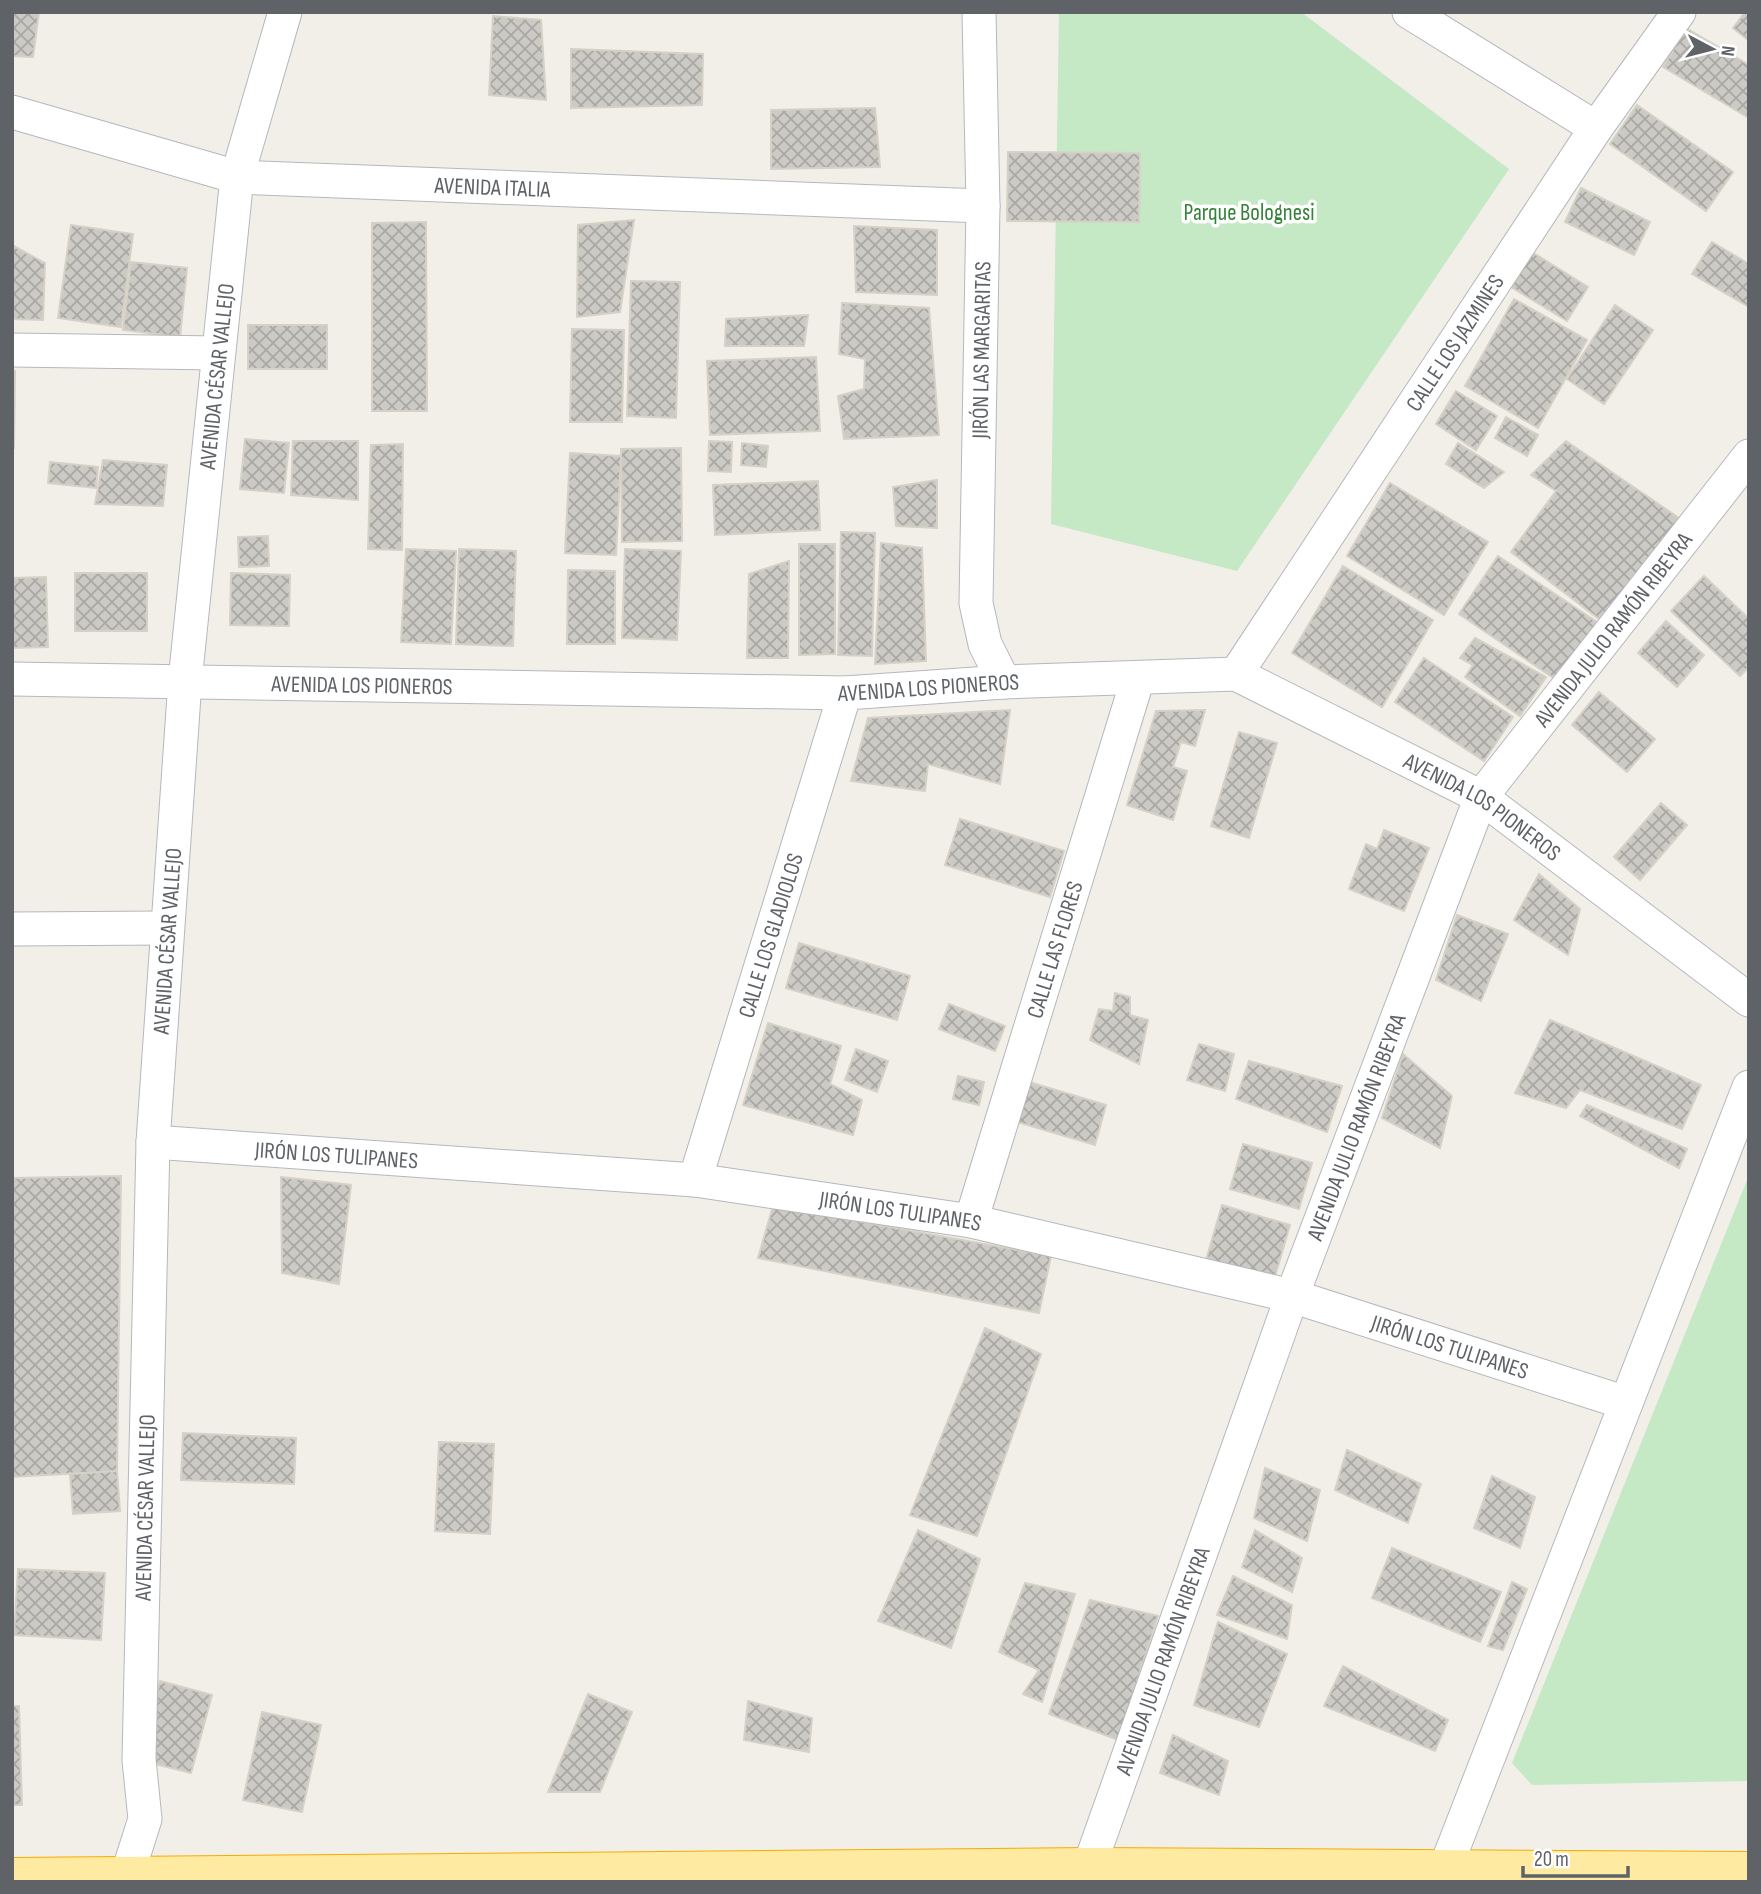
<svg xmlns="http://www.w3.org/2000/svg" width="1761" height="1894" font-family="'Sofia Sans Condensed',sans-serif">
	<defs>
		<pattern id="building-cross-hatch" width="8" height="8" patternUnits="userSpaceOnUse" patternTransform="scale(1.75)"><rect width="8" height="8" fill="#cccac5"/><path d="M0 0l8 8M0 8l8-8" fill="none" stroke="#a9a8a4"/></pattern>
	</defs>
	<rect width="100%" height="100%" fill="#f1efe8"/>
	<g fill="#c5e8c5">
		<polygon points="1059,12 1301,12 1509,169 1237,571 1051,524"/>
		<polygon points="1749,1175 1749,1781 1532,1785 1512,1763"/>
	</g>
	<g fill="url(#building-cross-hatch)" stroke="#d6d1c6" stroke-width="2">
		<polygon points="12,12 39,12 33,57 12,56"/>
		<polygon points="1745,12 1749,12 1749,41 1733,28"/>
		<polygon points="493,16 541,20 546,100 489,95"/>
		<polygon points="1686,28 1749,65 1749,118 1663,67"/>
		<polygon points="571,49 703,54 702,105 571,108"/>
		<polygon points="1637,105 1733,172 1706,211 1610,144"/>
		<polygon points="875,108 880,167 771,169 771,110"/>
		<polygon points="1008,152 1140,153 1139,222 1007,221"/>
		<polygon points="1581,188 1650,222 1634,255 1565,222"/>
		<polygon points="634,220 620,312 577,317 578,225"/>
		<polygon points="426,222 427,411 372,411 372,223"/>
		<polygon points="71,225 133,234 121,327 58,318"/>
		<polygon points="854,226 937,230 937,295 856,292"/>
		<polygon points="1712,242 1749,264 1749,307 1692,274"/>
		<polygon points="12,245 45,263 43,320 12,319"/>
		<polygon points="1532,252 1588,287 1567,321 1511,287"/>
		<polygon points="131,262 187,268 180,337 123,330"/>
		<polygon points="631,281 680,282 676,418 627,416"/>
		<polygon points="1514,299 1587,340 1538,428 1465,386"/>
		<polygon points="842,303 929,308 939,435 844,439 838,396 864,389 865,359 839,354"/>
		<polygon points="1615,305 1653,330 1604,404 1567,379"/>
		<polygon points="808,315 804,346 725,346 726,319"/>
		<rect x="248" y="325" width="79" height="44"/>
		<polygon points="572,329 624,330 622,422 570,422"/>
		<polygon points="816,357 820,431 710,435 707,361"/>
		<polygon points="12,371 15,371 14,448 12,448"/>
		<polygon points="1456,391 1497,416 1476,450 1436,424"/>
		<polygon points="1506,417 1538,435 1527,456 1495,438"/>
		<polygon points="245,439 289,443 284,493 240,489"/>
		<polygon points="293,441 358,441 358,500 291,495"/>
		<polygon points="709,441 732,442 731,472 708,471"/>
		<polygon points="1566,441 1682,520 1603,622 1511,552 1556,491 1531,475"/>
		<polygon points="742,443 768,446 766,467 741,465"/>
		<polygon points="1458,443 1504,472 1484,488 1446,464"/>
		<polygon points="403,444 402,550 368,549 371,445"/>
		<polygon points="681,448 682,541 622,542 621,449"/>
		<polygon points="570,453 621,456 616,555 565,553"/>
		<polygon points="103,460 167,465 163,506 95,504"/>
		<polygon points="50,462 98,467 96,488 48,483"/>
		<polygon points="937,480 937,528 896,526 893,487"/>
		<polygon points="818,481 820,530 715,535 713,485"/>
		<polygon points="1390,483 1488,542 1444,615 1347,556"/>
		<polygon points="841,532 875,533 872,656 838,655"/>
		<polygon points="268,536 269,566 239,567 238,537"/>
		<polygon points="881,543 922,548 926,661 875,664"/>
		<polygon points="799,544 835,544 835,654 799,655"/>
		<polygon points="406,549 456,551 451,644 401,642"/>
		<polygon points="459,549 516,551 513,646 456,644"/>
		<polygon points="625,549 681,551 677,640 622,638"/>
		<polygon points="1498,556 1597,622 1558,681 1459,614"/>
		<polygon points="789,561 788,658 747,658 749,574"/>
		<polygon points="1343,566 1433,620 1382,707 1292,653"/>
		<polygon points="568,570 615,571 615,644 567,644"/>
		<rect x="75" y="573" width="72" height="58"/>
		<polygon points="231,573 290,575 289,626 230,625"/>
		<polygon points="1704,576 1749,619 1749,667 1740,676 1671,611"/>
		<polygon points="46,577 48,647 12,648 12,578"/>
		<polygon points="1666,621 1704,655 1677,687 1638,653"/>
		<polygon points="1475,638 1546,677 1520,716 1465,677 1473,665 1460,658"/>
		<polygon points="1424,658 1513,717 1484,761 1395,702"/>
		<polygon points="1599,692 1655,739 1627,772 1572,725"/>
		<polygon points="1010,710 1000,784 928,764 925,791 851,781 868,718"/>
		<polygon points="1205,710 1195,746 1181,742 1173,767 1187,771 1173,820 1127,805 1156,711"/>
		<polygon points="1239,732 1277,743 1249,838 1211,826"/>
		<polygon points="1661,803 1687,825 1640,880 1614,857"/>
		<polygon points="960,819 1064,851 1050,897 945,865"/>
		<polygon points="1384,830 1429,848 1404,911 1349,889 1366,844 1377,849"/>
		<polygon points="1539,874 1580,909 1568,955 1514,920"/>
		<polygon points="1457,915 1508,934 1481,1001 1436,980"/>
		<polygon points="799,943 910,976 897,1020 786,988"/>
		<polygon points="1115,993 1130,997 1130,1015 1148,1020 1139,1064 1090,1040 1099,1009 1113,1011"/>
		<polygon points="949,1004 1005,1026 995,1051 939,1029"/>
		<polygon points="1550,1020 1701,1085 1682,1129 1580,1090 1566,1108 1515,1093"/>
		<polygon points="768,1023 841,1046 830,1084 862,1100 853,1135 743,1105"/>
		<polygon points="1199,1044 1234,1054 1225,1091 1187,1080"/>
		<polygon points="856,1049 888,1061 877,1092 845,1080"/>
		<polygon points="1403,1054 1452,1096 1440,1148 1382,1118"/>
		<polygon points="1249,1061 1342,1086 1327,1132 1236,1099"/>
		<polygon points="958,1076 984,1082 979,1105 953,1099"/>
		<polygon points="1029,1082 1106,1105 1095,1145 1017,1122"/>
		<polygon points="1587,1105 1687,1149 1679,1168 1580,1116"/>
		<polygon points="1243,1144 1312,1163 1299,1209 1230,1189"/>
		<polygon points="121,1176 117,1471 12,1477 12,1178"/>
		<polygon points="281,1177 351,1185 339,1284 282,1273"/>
		<polygon points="1222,1205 1290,1225 1274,1280 1206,1260"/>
		<polygon points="773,1206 1051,1256 1039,1313 758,1258"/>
		<polygon points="985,1328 1041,1354 977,1536 910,1515"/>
		<polygon points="183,1433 296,1438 294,1484 181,1480"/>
		<polygon points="439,1442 494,1444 490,1534 435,1531"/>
		<polygon points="1347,1450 1421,1484 1408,1523 1335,1490"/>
		<polygon points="1265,1468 1320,1490 1307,1541 1254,1518"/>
		<polygon points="117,1471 120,1511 73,1514 70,1474"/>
		<polygon points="1492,1476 1535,1497 1520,1548 1474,1528"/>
		<polygon points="918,1530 980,1559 951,1648 878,1621"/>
		<polygon points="1255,1530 1302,1558 1292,1592 1242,1567"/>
		<polygon points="1392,1548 1501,1592 1480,1642 1372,1598"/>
		<polygon points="18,1569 105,1573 101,1640 14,1635"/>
		<polygon points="1233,1576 1292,1605 1287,1639 1217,1615"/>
		<polygon points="1512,1582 1527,1589 1503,1650 1488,1646"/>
		<polygon points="1025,1583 1075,1594 1042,1702 1023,1694 1039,1670 999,1652"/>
		<polygon points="1090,1600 1158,1616 1118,1740 1049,1714"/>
		<polygon points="1218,1622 1287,1654 1259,1727 1194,1705"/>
		<polygon points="1343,1666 1448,1720 1435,1751 1324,1706"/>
		<polygon points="160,1681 212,1695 191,1773 139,1760"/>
		<polygon points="588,1694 632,1712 600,1792 548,1792"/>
		<polygon points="748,1701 812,1718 809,1752 744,1740"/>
		<polygon points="12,1706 19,1706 22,1805 12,1805"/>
		<polygon points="262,1712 321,1725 302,1812 243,1800"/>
		<polygon points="1173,1735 1228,1761 1219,1795 1160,1773"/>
	</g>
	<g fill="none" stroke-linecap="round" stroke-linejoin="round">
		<defs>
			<g id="minor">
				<polyline points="979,12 983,206 976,603 985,644 1004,682"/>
				<polyline points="1409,12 1596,128"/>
				<path id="s1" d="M12 112 237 177 983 206"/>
				<polyline points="12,350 218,353"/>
				<path id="s2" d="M1236 674 1596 128 1679 12"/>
				<path id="s3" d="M12 679 845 693 1004 682 1236 674 1481 797 1749 1000"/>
				<polyline points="12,929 166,928"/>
				<path id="s4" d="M153 1142 695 1180 971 1221 1292 1296 1626 1403"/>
				<path id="s5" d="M695 1180 845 693"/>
				<path id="s6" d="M971 1221 1138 678"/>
				<polyline points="1445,1869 1749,1087"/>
				<path id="s7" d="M125 1882 145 1819 139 1760 153 1142 185 681 237 177 285 12"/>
				<path id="s8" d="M1087 1882 1089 1867 1292 1296 1481 797 1749 456"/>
			</g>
			<polyline id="trunk" points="12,1877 1089,1867 1749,1871"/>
		</defs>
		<use href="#minor" stroke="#b5b8bc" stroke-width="35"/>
		<use href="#trunk" stroke="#f9ab00" stroke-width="40"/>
		<use href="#minor" stroke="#fff" stroke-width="33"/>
		<use href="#trunk" stroke="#feeaa1" stroke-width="38"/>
	</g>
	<g text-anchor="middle" stroke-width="7" stroke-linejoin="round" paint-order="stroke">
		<g font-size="23" fill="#5f6368" stroke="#fff">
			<text dy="8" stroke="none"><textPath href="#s1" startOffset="490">AVENIDA ITALIA</textPath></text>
			<text dy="8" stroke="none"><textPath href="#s2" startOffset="397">CALLE LOS JAZMINES</textPath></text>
			<text transform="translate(981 350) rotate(-89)" y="8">JIRÓN LAS MARGARITAS</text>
			<text dy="8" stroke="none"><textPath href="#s7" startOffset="1512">AVENIDA CÉSAR VALLEJO</textPath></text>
			<text dy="8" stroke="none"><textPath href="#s8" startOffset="1368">AVENIDA JULIO RAMÓN RIBEYRA</textPath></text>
			<text dy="8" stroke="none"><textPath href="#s3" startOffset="350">AVENIDA LOS PIONEROS</textPath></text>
			<text dy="8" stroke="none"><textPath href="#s3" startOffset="917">AVENIDA LOS PIONEROS</textPath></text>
			<text dy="8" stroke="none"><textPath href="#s3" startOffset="1505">AVENIDA LOS PIONEROS</textPath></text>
			<text dy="8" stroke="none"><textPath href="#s5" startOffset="256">CALLE LOS GLADIOLOS</textPath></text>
			<text dy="8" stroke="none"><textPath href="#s7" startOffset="945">AVENIDA CÉSAR VALLEJO</textPath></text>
			<text dy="8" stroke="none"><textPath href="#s6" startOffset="284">CALLE LAS FLORES</textPath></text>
			<text dy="8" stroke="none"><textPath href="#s8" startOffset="802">AVENIDA JULIO RAMÓN RIBEYRA</textPath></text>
			<text dy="8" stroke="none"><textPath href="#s4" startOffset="184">JIRÓN LOS TULIPANES</textPath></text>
			<text dy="8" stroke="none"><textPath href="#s4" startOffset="751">JIRÓN LOS TULIPANES</textPath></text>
			<text dy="8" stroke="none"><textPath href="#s4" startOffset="1318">JIRÓN LOS TULIPANES</textPath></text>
			<text dy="8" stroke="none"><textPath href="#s7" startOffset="378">AVENIDA CÉSAR VALLEJO</textPath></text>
			<text dy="8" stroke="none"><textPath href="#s8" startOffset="234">AVENIDA JULIO RAMÓN RIBEYRA</textPath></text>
		</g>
		<g font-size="23" fill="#348238" stroke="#fff">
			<text x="1249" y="220">Parque Bolognesi</text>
		</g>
	</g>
	<rect width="1761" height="1894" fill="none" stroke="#5f6368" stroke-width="28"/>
	<g transform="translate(1712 49) rotate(97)" stroke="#ffffff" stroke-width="5" paint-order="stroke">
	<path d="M0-5L12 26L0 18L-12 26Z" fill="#5f6368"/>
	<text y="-10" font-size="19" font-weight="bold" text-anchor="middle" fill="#5f6368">N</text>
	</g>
	<path d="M1523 1866v10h105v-10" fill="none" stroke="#5f6368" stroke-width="3.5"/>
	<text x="1534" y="1866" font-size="21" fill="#5f6368" stroke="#ffffff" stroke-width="5" paint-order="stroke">20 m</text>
</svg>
